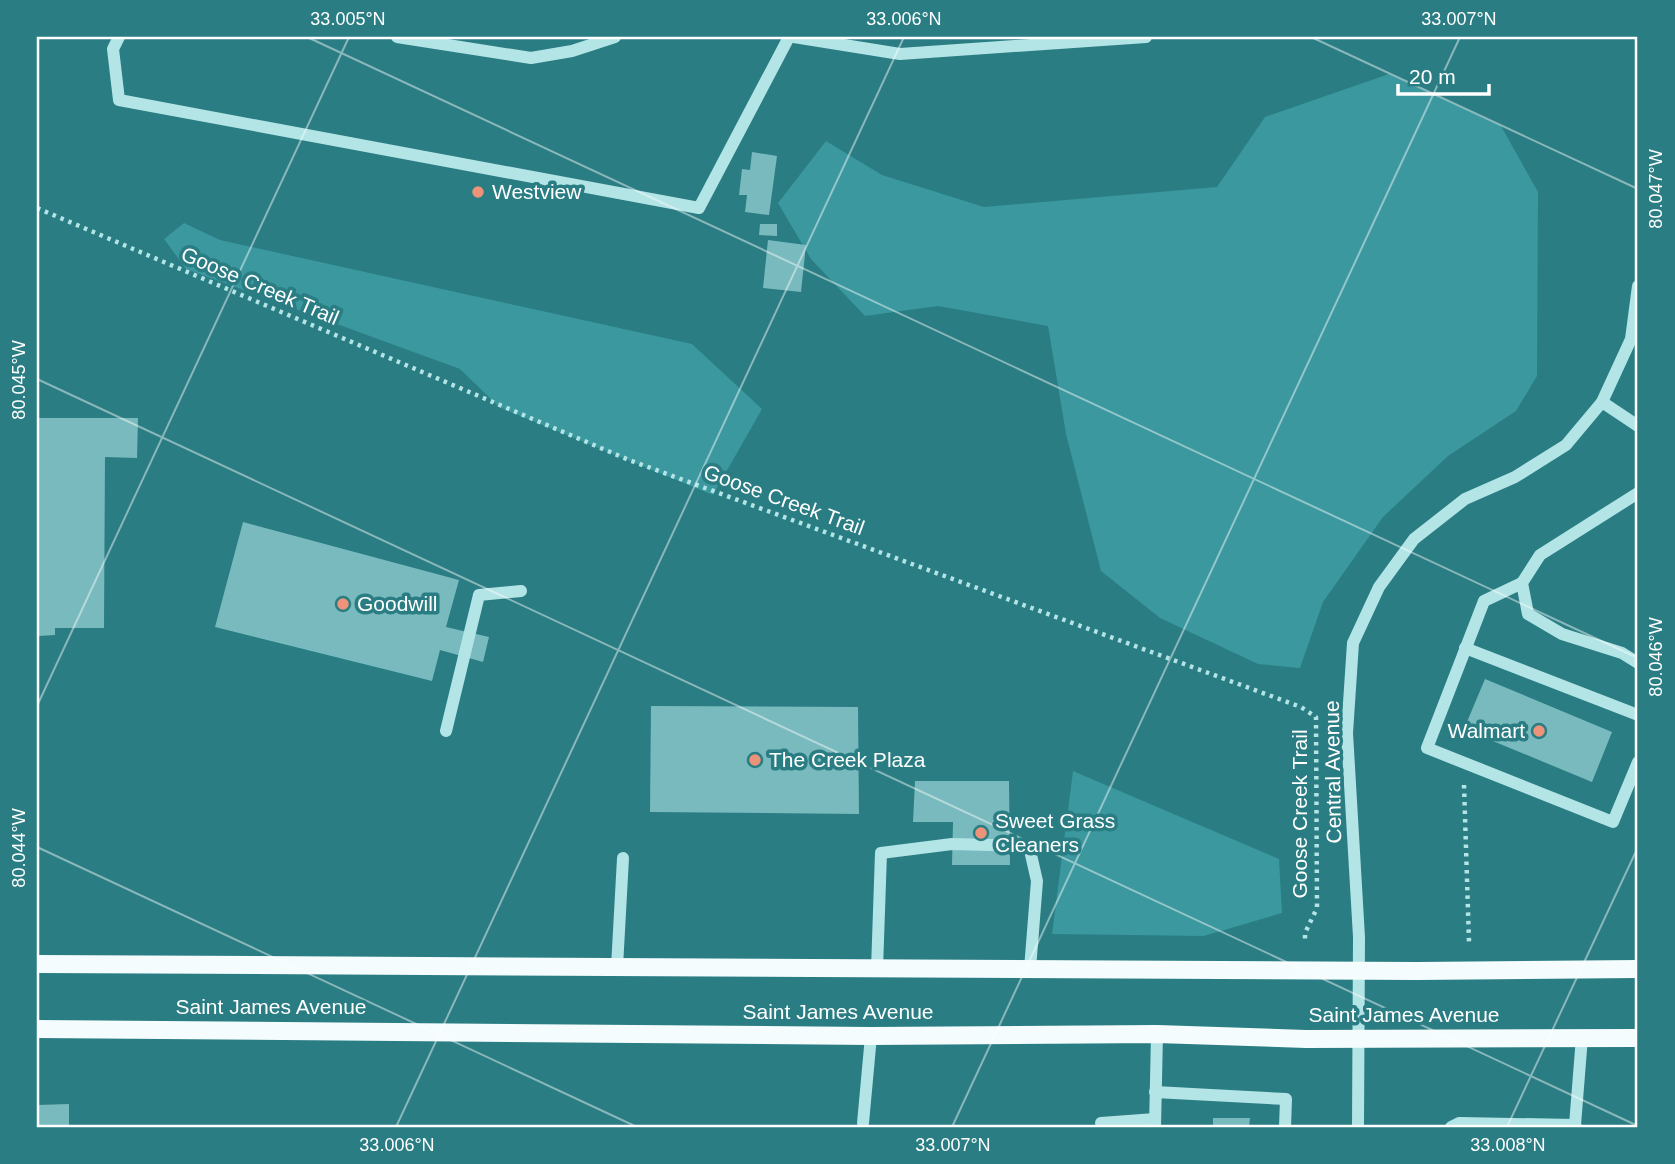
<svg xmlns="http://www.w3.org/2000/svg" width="1675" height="1164" font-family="Arial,sans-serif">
	<rect width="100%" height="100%" fill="#297d83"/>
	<g fill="#3a989e">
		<polygon points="1389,74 1501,126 1538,192 1537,376 1516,411 1448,456 1383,517 1323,602 1300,668 1258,664 1160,618 1101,571 1066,434 1048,326 938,306 865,316 811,259 778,203 826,141 882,175 984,207 1217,187 1265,117"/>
		<polygon points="184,223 220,240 692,344 762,409 713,495 499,407 460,369 186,269 164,239"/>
		<polygon points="1073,771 1279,859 1282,913 1204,936 1052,934"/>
	</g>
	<g fill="#79babe">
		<polygon points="752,152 777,156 769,215 745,212 747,195 739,195 742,169 750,170"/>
		<polygon points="760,224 777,224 777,236 759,235"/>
		<polygon points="768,240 806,245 801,292 763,288"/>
		<polygon points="37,418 138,418 137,458 105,457 104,628 55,628 55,635 39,636 38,644"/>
		<polygon points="243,522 459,580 446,627 489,637 483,662 440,650 432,681 215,627"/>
		<polygon points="1485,679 1612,732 1592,782 1464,729"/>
		<polygon points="651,706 858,707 859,814 650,812"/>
		<polygon points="915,781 1009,781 1010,865 952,865 953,822 913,822"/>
		<polygon points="69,1104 69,1127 37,1127 37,1105"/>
		<polygon points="1213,1118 1250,1118 1249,1127 1213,1127"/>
	</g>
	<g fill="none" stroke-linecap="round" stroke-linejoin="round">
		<g stroke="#b3e4e6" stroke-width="4.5" stroke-dasharray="3.5 5" stroke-linecap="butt">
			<polyline points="37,208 629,460 1301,707 1316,717 1317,908 1305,933 1305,943"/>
			<polyline points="1464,785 1469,942"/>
		</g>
		<g stroke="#b3e4e6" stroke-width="12">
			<polyline points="119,37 113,49 119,100 699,208 789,37"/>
			<polyline points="397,37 531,58 572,51 615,37"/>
			<polyline points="794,37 900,54 1146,37"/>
			<polyline points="1602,402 1638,426"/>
			<polyline points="1638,493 1540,555 1522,583 1528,614 1562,634 1622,653 1638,663"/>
			<polyline points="1522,583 1484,601 1427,748 1613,822 1638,762"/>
			<polyline points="1465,648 1638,715"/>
			<polyline points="446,731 479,595 521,591"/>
			<polyline points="617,967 623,858"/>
			<polyline points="877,969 881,853 952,844 1029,846 1037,881 1030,969"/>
			<polyline points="1155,1092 1286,1099 1285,1127"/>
			<polyline points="863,1123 871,1036"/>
			<polyline points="1101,1123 1155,1119"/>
			<polyline points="1575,1125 1582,1037"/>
			<polyline points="1155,1127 1157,1034"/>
			<polyline points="1358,1127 1359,937 1347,733 1353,643 1379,587 1414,539 1465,499 1515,477 1566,445 1602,402 1631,339 1638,286"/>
			<polyline points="1451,1127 1459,1123 1575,1125 1576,1127"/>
		</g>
		<g stroke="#f4fcfd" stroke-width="18">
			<polyline points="37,964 1417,971 1638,969"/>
			<polyline points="37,1029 871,1036 1157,1034 1306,1039 1638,1038"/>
		</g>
	</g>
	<path fill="none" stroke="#fff" stroke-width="2" stroke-opacity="0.45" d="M307 37 1638 658M1311 37 1638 189M37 379 1638 1126M37 706 349 37M37 847 637 1127M396 1127 904 37M952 1127 1460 37M1507 1127 1638 847"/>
	<g fill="#ed937a" stroke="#297d83" stroke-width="2.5">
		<circle cx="478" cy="192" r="7"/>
		<circle cx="343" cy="604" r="7"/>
		<circle cx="1539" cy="731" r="7"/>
		<circle cx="755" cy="760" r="7"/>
		<circle cx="981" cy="833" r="7"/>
	</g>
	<g text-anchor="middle" stroke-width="7" stroke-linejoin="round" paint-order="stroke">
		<g font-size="21" fill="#fff" stroke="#297d83" text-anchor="start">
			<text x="492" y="199">Westview</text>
			<text x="357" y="611">Goodwill</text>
			<text x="1525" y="738" text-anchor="end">Walmart</text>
			<text x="769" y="767">The Creek Plaza</text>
			<text x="995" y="828">Sweet Grass<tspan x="995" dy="24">Cleaners</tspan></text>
		</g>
		<g font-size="21" fill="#fff" stroke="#297d83">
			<text transform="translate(260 286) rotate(23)" y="7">Goose Creek Trail</text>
			<text transform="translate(784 500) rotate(20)" y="7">Goose Creek Trail</text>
			<text transform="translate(1333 772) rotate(-91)" y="7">Central Avenue</text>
			<text transform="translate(1300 814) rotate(-90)" y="7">Goose Creek Trail</text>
			<text x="271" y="1014">Saint James Avenue</text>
			<text x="838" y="1019">Saint James Avenue</text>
			<text x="1404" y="1022">Saint James Avenue</text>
		</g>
	</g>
	<rect width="1675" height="1164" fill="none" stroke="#297d83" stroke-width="77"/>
	<path d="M1398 84v10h91v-10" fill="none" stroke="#ffffff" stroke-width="3.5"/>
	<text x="1409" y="84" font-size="21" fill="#ffffff" stroke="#297d83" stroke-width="5" paint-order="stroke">20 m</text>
	<rect x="38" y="38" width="1598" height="1088" fill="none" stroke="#fff" stroke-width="2.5"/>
	<g font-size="18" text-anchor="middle" fill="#fff">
		<text x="348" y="25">33.005°N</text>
		<text x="904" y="25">33.006°N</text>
		<text x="1459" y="25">33.007°N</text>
		<text transform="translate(1656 189) rotate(-90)" y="6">80.047°W</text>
		<text transform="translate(19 380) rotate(-90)" y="6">80.045°W</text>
		<text transform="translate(1656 657) rotate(-90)" y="6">80.046°W</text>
		<text transform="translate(19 848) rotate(-90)" y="6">80.044°W</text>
		<text x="397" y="1151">33.006°N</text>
		<text x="953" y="1151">33.007°N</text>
		<text x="1508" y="1151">33.008°N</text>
	</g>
</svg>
